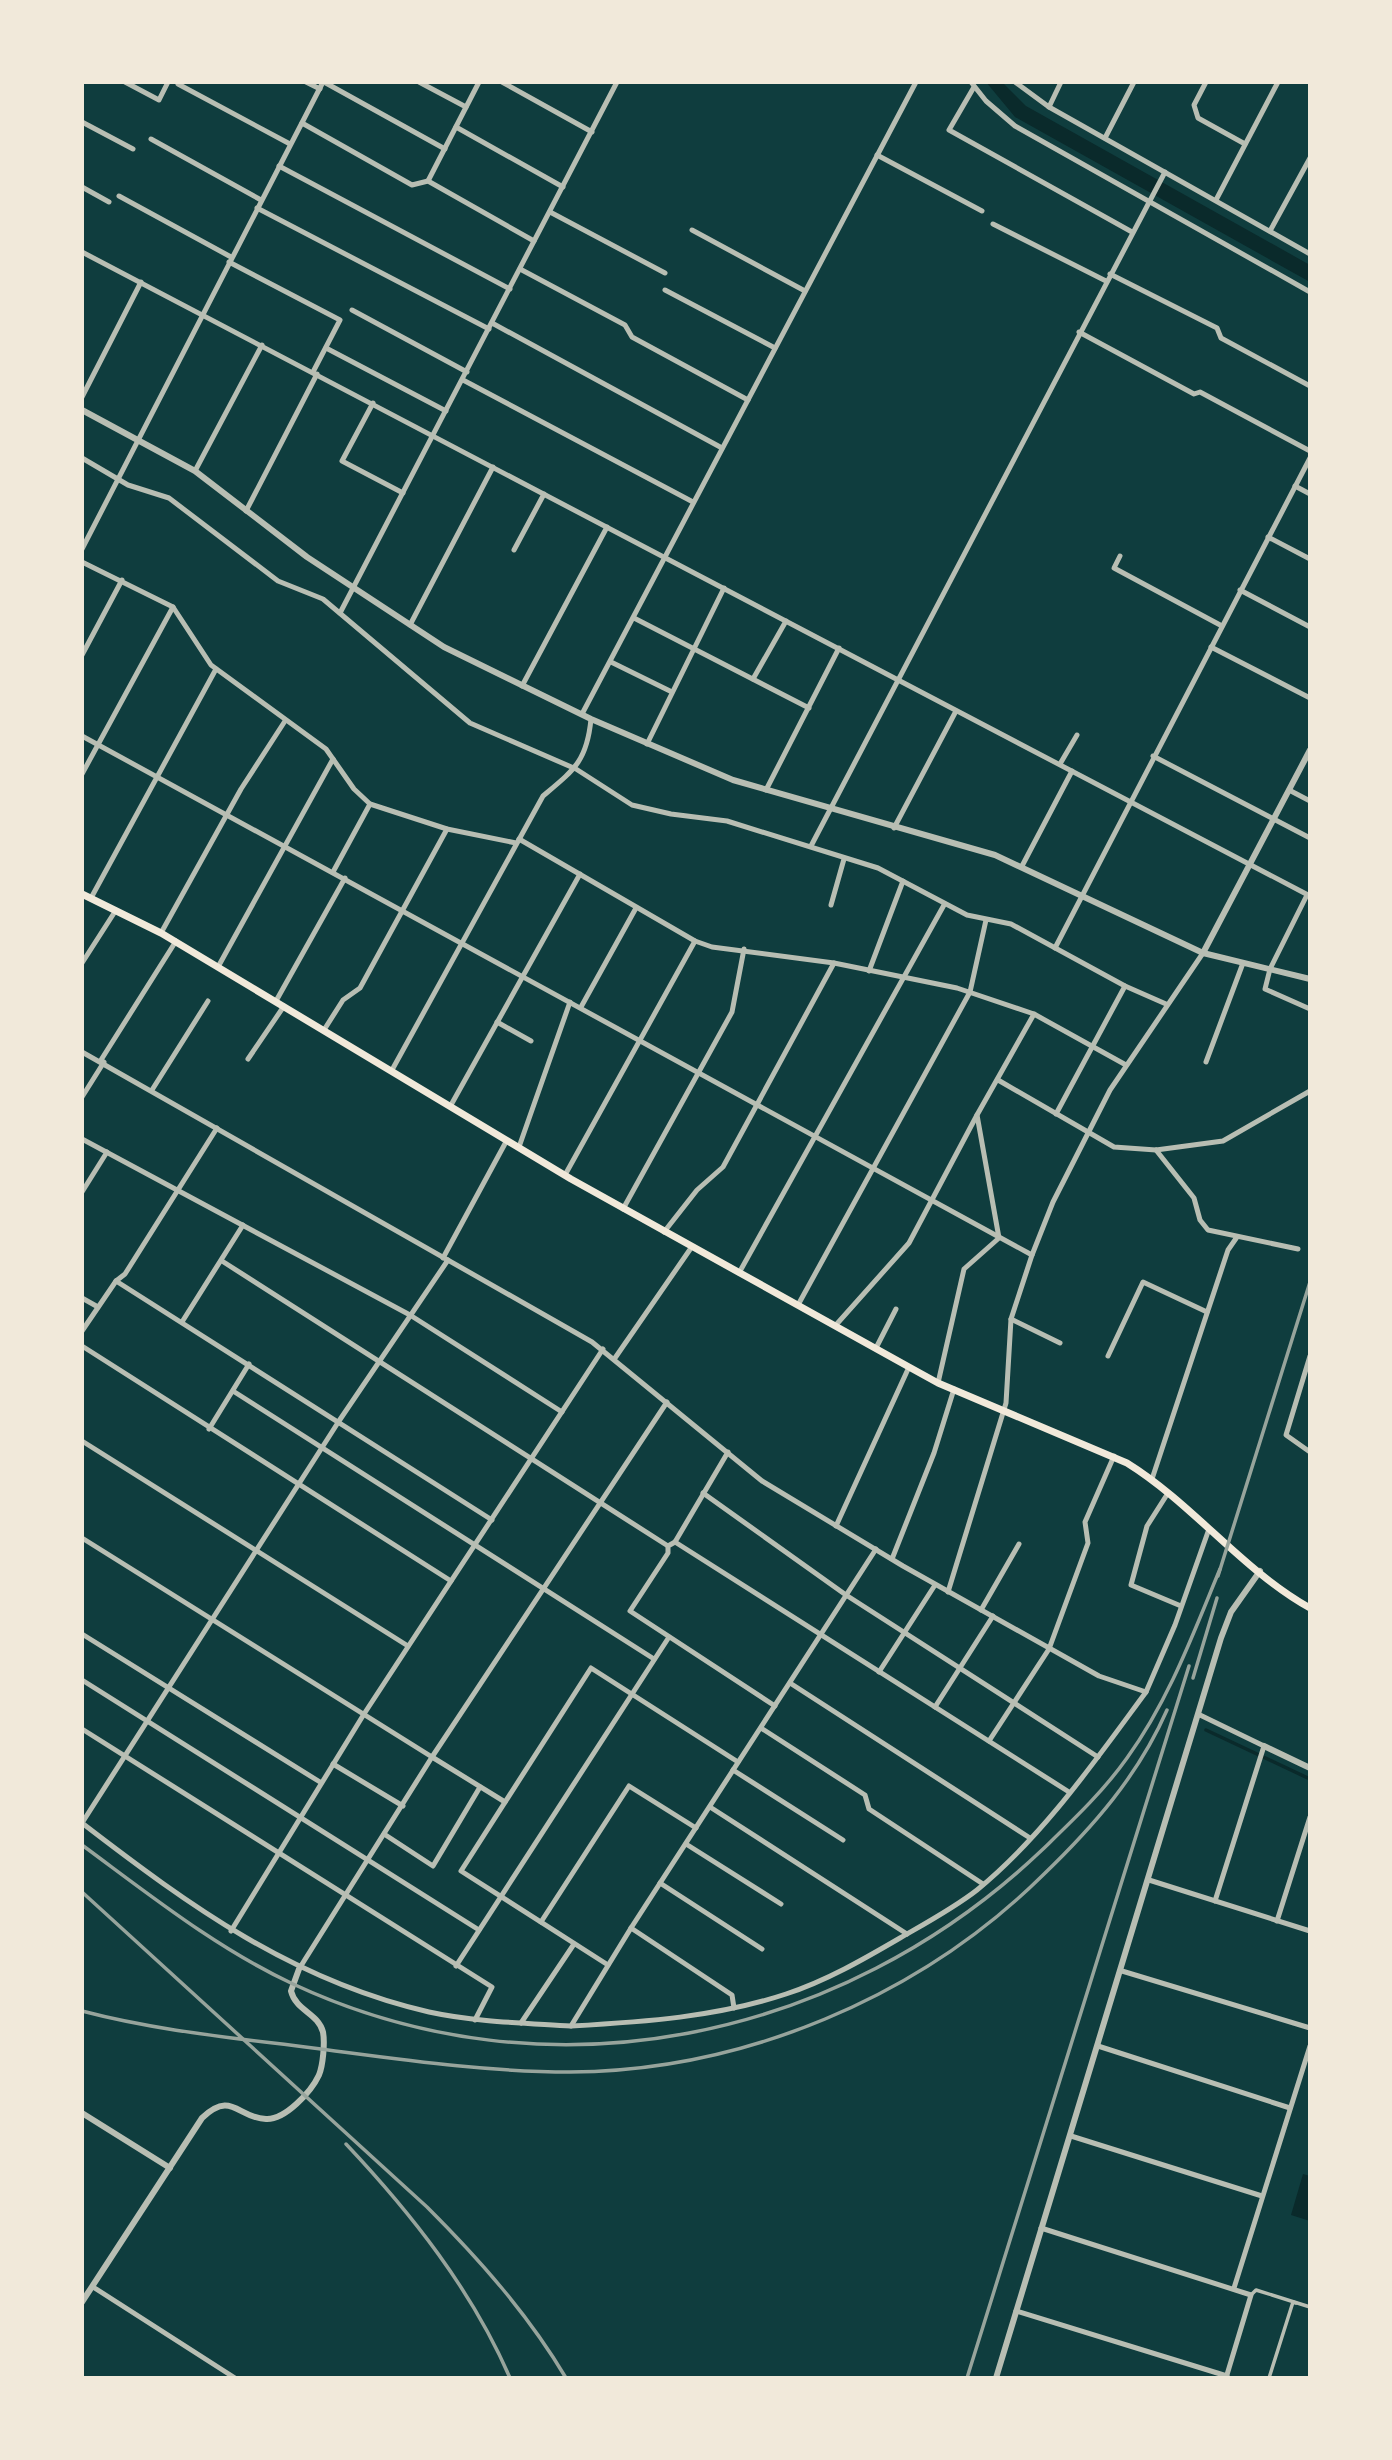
<svg xmlns="http://www.w3.org/2000/svg" width="1392" height="2460" font-family="Inter,sans-serif">
	<rect width="100%" height="100%" fill="#0f3d3e"/>
	<g fill="#0a2a2b">
		<polygon points="986,82 1002,82 1026,106 1310,265 1310,282 1015,117"/>
		<polygon points="1303,2174 1310,2176 1310,2221 1291,2215"/>
	</g>
	<g fill="none" stroke-linecap="round" stroke-linejoin="round">
		<polyline stroke="#0a2a2b" stroke-width="3.5" points="1206,1730 1310,1779"/>
		<g stroke="#b8beb3" stroke-width="3.5">
			<polyline points="1251,2295 1256,2290 1310,2307"/>
			<polyline points="1269,2378 1293,2302 1296,2303"/>
		</g>
		<g stroke="#b8beb3" stroke-width="5">
			<polyline points="125,82 159,100 168,82"/>
			<polyline points="306,82 320,89"/>
			<polyline points="324,82 445,149"/>
			<polyline points="419,82 466,107"/>
			<polyline points="502,82 592,132"/>
			<polyline points="971,82 986,101 1015,126 1310,292"/>
			<polyline points="1015,82 1049,107 1310,254"/>
			<polyline points="1206,82 1194,105 1198,118 1245,144"/>
			<polyline points="178,84 290,144"/>
			<polyline points="974,87 949,130 1132,232"/>
			<polyline points="1049,107 1061,82"/>
			<polyline points="82,122 133,149"/>
			<polyline points="302,123 412,185 428,181 534,241"/>
			<polyline points="456,127 563,187"/>
			<polyline points="1105,138 1134,82"/>
			<polyline points="151,139 261,200"/>
			<polyline points="877,155 982,211"/>
			<polyline points="279,166 510,289"/>
			<polyline points="428,181 479,82"/>
			<polyline points="82,187 109,202"/>
			<polyline points="119,196 231,257"/>
			<polyline points="1216,200 1278,82"/>
			<polyline points="257,208 489,329"/>
			<polyline points="550,212 665,273"/>
			<polyline points="993,224 1106,281"/>
			<polyline points="692,230 805,291"/>
			<polyline points="1270,231 1310,158"/>
			<polyline points="82,252 1310,896"/>
			<polyline points="229,262 340,320 313,372"/>
			<polyline points="520,269 625,325 632,337 748,400"/>
			<polyline points="1110,274 1217,328 1221,338 1310,386"/>
			<polyline points="665,290 775,348"/>
			<polyline points="352,310 467,372"/>
			<polyline points="492,323 722,448"/>
			<polyline points="1079,332 1194,394 1200,392 1310,451"/>
			<polyline points="326,348 446,411"/>
			<polyline points="463,380 693,502"/>
			<polyline points="82,397 141,282"/>
			<polyline points="373,403 342,461 403,493"/>
			<polyline points="82,458 128,485 169,498 278,581 323,599 470,723 576,769 632,805 671,814 727,821 878,868 967,915 1011,924 1125,986 1166,1004"/>
			<polyline points="195,471 262,345"/>
			<polyline points="1295,486 1310,494"/>
			<polyline points="246,511 317,374"/>
			<polyline points="1268,537 1310,559"/>
			<polyline points="82,549 323,82"/>
			<polyline points="514,550 544,494"/>
			<polyline points="1120,556 1114,568 1222,626"/>
			<polyline points="82,562 173,607 211,665 326,749 354,789 370,804 447,829 516,843"/>
			<polyline points="1240,590 1310,627"/>
			<polyline points="340,613 617,82"/>
			<polyline points="634,618 809,708"/>
			<polyline points="410,625 493,467"/>
			<polyline points="1211,647 1310,698"/>
			<polyline points="82,655 122,580"/>
			<polyline points="611,662 672,692"/>
			<polyline points="753,679 786,621"/>
			<polyline points="522,686 607,527"/>
			<polyline points="582,714 916,82"/>
			<polyline points="82,736 1032,1255"/>
			<polyline points="647,744 724,588"/>
			<polyline points="1153,756 1310,838"/>
			<polyline points="1060,764 1077,735"/>
			<polyline points="82,774 173,607"/>
			<polyline points="766,790 839,648"/>
			<polyline points="1289,790 1310,801"/>
			<polyline points="894,828 956,711"/>
			<polyline points="519,839 695,941 712,947 834,963 957,988 1034,1014 1126,1065"/>
			<polyline points="811,846 1165,172"/>
			<polyline points="1022,866 1072,771"/>
			<polyline points="333,872 370,804"/>
			<polyline points="1307,895 1270,969 1265,989 1310,1009"/>
			<polyline points="91,898 216,669"/>
			<polyline points="831,905 844,859"/>
			<polyline points="161,933 241,789 285,721"/>
			<polyline points="1055,948 1310,458"/>
			<polyline points="82,963 116,910"/>
			<polyline points="218,967 333,759"/>
			<polyline points="869,971 903,881"/>
			<polyline points="276,1001 345,878"/>
			<polyline points="581,1007 636,908"/>
			<polyline points="497,1022 531,1041"/>
			<polyline points="324,1030 343,1000 360,988 447,829"/>
			<polyline points="82,1052 592,1342 762,1481 903,1566 1099,1676 1146,1692 1175,1625 1209,1529"/>
			<polyline points="248,1059 284,1006"/>
			<polyline points="101,1060 176,941"/>
			<polyline points="1206,1062 1243,963"/>
			<path d="M392 1070 543 796C574 770 587 761 591 719"/>
			<polyline points="998,1080 1114,1147 1156,1150 1223,1141 1310,1091"/>
			<polyline points="152,1090 208,1001"/>
			<polyline points="82,1097 104,1062"/>
			<polyline points="451,1105 580,874"/>
			<polyline points="1056,1114 1125,986"/>
			<polyline points="217,1128 125,1274 116,1281 492,1520"/>
			<polyline points="82,1139 410,1315 562,1412"/>
			<polyline points="519,1147 570,1002"/>
			<polyline points="1156,1150 1194,1198 1200,1220 1208,1230 1298,1249"/>
			<polyline points="565,1175 695,941"/>
			<polyline points="82,1192 107,1152"/>
			<polyline points="623,1209 732,1012 744,949"/>
			<polyline points="664,1232 697,1190 723,1167 834,963"/>
			<polyline points="443,1258 507,1140"/>
			<polyline points="222,1261 668,1546"/>
			<polyline points="739,1273 944,905"/>
			<polyline points="82,1298 98,1307"/>
			<polyline points="798,1305 970,992 986,920"/>
			<polyline points="1011,1319 1060,1343"/>
			<polyline points="182,1322 243,1225"/>
			<polyline points="835,1326 909,1243 977,1115"/>
			<polyline points="82,1331 116,1281"/>
			<polyline points="82,1346 451,1581"/>
			<polyline points="876,1348 896,1309"/>
			<polyline points="1108,1356 1143,1282 1207,1312"/>
			<polyline points="1310,1356 1286,1435 1310,1452"/>
			<polyline points="615,1358 691,1248"/>
			<polyline points="938,1383 964,1269 999,1238 977,1115 1034,1014"/>
			<polyline points="233,1391 654,1659"/>
			<polyline points="209,1429 249,1364"/>
			<polyline points="82,1441 408,1646"/>
			<polyline points="728,1452 675,1542 668,1546 668,1553 630,1611 775,1706"/>
			<polyline points="1152,1479 1228,1250 1237,1237"/>
			<polyline points="703,1493 846,1595 1098,1757"/>
			<polyline points="1168,1493 1147,1526 1131,1585 1181,1606"/>
			<polyline points="836,1526 909,1367"/>
			<polyline points="82,1538 432,1757 667,1402"/>
			<polyline points="675,1542 1069,1792"/>
			<polyline points="892,1559 934,1453 954,1389"/>
			<polyline points="948,1592 1006,1403 1011,1319 1032,1255 1053,1202 1110,1090 1203,953"/>
			<polyline points="981,1610 1019,1544"/>
			<polyline points="82,1634 320,1782"/>
			<polyline points="879,1672 935,1585"/>
			<polyline points="82,1680 479,1930"/>
			<polyline points="790,1683 1030,1838"/>
			<polyline points="935,1707 993,1616"/>
			<polyline points="1200,1715 1264,1746 1215,1901"/>
			<polyline points="761,1728 865,1795 869,1809 983,1884"/>
			<polyline points="82,1729 492,1987 475,2020"/>
			<polyline points="989,1741 1049,1649 1088,1543 1085,1522 1114,1456"/>
			<polyline points="333,1764 403,1806"/>
			<polyline points="733,1770 843,1840"/>
			<polyline points="710,1807 907,1934"/>
			<path d="M82 1823C190 1906 293 1981 429 2012 475 2022 524 2023 571 2026L631 1928 876 1549"/>
			<polyline points="82,1823 339,1421 448,1260"/>
			<polyline points="384,1834 433,1866 480,1787"/>
			<polyline points="686,1844 781,1904"/>
			<polyline points="1149,1880 1310,1931"/>
			<polyline points="660,1883 762,1949"/>
			<polyline points="1277,1921 1310,1817"/>
			<polyline points="541,1922 629,1786 696,1828"/>
			<polyline points="631,1928 732,1995 734,2008"/>
			<polyline points="231,1931 364,1714 603,1349"/>
			<polyline points="608,1965 461,1871 591,1668 738,1762"/>
			<polyline points="456,1966 669,1637"/>
			<polyline points="299,1969 432,1757 505,1802"/>
			<polyline points="1122,1971 1310,2028"/>
			<polyline points="521,2023 574,1944"/>
			<path d="M571 2026C644 2022 717 2017 786 1994 826 1981 864 1959 900 1938 926 1923 954 1908 977 1890 1043 1836 1095 1761 1146 1692"/>
			<polyline points="1098,2046 1290,2108"/>
			<polyline points="1071,2136 1262,2196"/>
			<polyline points="1041,2228 1251,2295 1226,2378"/>
			<polyline points="93,2287 235,2378"/>
			<polyline points="1234,2288 1310,2046"/>
			<polyline points="1016,2311 1227,2376"/>
		</g>
		<g stroke="#b8beb3" stroke-width="6">
			<polyline points="82,410 195,471 307,557 444,647 591,719 733,780 995,855 1203,953 1310,979"/>
			<polyline points="1203,953 1310,750"/>
			<polyline points="1264,1746 1310,1768"/>
			<polyline points="82,2113 170,2168"/>
			<path d="M82 2302 202 2118C232 2090 237 2118 266 2119 285 2120 311 2092 319 2075 323 2065 325 2043 323 2032 318 2013 296 2011 291 1991L299 1969"/>
			<polyline points="996,2378 1221,1638 1231,1612 1260,1571"/>
		</g>
		<path stroke="#f1e9da" stroke-width="7" d="M82 894 161 933 571 1179 909 1367 938 1383 1127 1463C1193 1504 1242 1570 1310 1608"/>
		<g stroke="#97a49c" stroke-width="3.5">
			<polyline points="1218,1576 1310,1282"/>
			<polyline points="1193,1678 1217,1598"/>
			<path d="M82 1845C150 1895 216 1948 293 1984 548 2103 841 2041 1042 1850 1072 1821 1103 1792 1127 1758 1169 1700 1193 1634 1220 1569"/>
			<path d="M82 1892 427 2207C479 2259 528 2314 566 2378"/>
			<path d="M82 2011C158 2031 235 2038 313 2048 398 2059 484 2072 570 2072 744 2071 919 1997 1042 1876 1093 1827 1138 1776 1167 1710"/>
			<path d="M346 2144C411 2213 472 2290 510 2378"/>
			<polyline points="967,2378 1189,1666"/>
		</g>
	</g>
	<rect width="1392" height="2460" fill="none" stroke="#f1e9da" stroke-width="168"/>
</svg>
